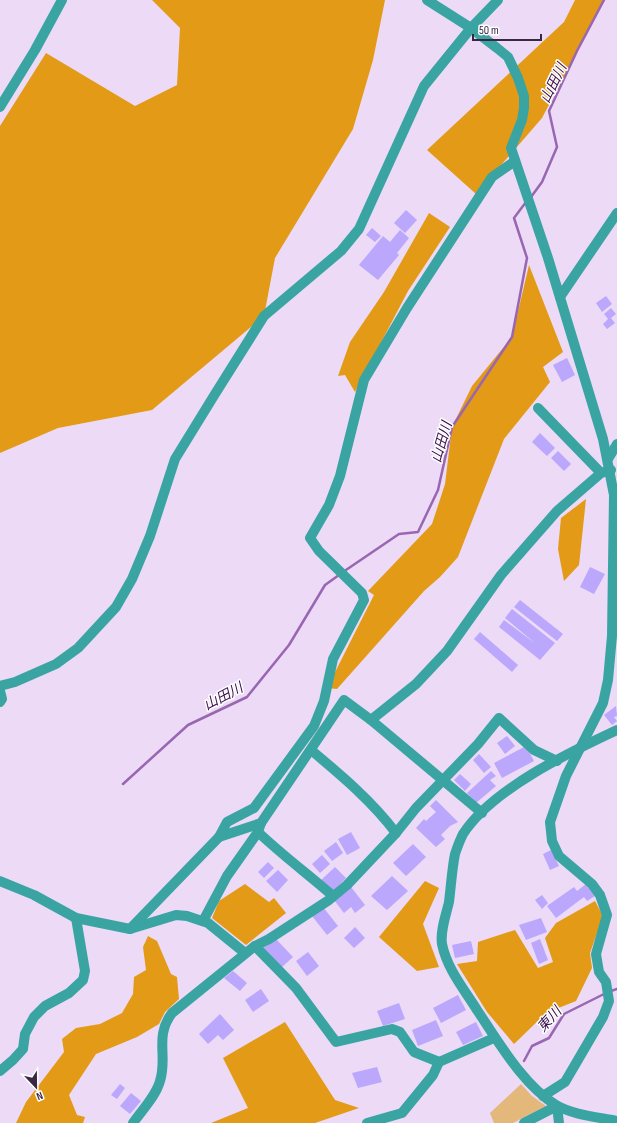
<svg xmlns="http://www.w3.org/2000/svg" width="617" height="1123" font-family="'Sofia Sans Condensed','Noto Sans JP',sans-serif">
	<rect width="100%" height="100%" fill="#ecdaf6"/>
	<polygon fill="#e4b77a" points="521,1084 532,1096 546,1106 513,1123 494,1123 490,1113"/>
	<g fill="#e29a17">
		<polygon points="152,0 385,0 373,60 353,129 275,258 264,316 152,410 58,428 0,453 0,126 46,53 135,106 177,85 180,28"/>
		<polygon points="575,0 604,0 542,118 476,194 427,150 564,22"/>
		<polygon points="429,213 450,227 408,291 355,392 345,375 338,376 350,342 384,292"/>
		<polygon points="529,265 563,352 543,367 550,382 504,439 458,557 440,577 424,591 337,689 327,688 374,595 368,591 432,524 445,484 452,427 472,386 512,337"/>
		<polygon points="586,499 579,565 564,581 558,549 561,518"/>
		<polygon points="425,881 439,888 423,924 439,967 417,971 379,937"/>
		<polygon points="245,884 269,902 274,898 286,913 246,945 212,918 219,901"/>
		<polygon points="595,901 603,916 590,953 592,968 576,1001 546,1013 514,1044 487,1012 457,964 477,961 478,942 515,930 538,968 553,962 545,938 556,923"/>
		<polygon points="148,936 157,941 171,974 177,977 179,999 165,1012 159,1024 137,1037 96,1054 69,1095 77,1115 85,1117 83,1123 16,1123 26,1102 64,1052 62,1039 76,1028 100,1024 122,1013 133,994 134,977 146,970 143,947"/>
		<polygon points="285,1022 335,1100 359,1108 315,1123 211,1123 248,1108 223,1058"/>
	</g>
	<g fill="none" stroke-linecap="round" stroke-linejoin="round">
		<g stroke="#9966b1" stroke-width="2.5">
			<polyline points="531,197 542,182 557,147 549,111 577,51 604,0"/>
			<polyline points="343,572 399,534 418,532 438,490 452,427 512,337 527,258 514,218 526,202"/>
			<polyline points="123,784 188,725 247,697 289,645 325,585 339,575"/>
			<polyline points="611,991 617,989"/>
			<polyline points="524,1061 532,1046 549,1038 564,1014 606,993"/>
		</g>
	</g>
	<g fill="#bba7fc">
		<polygon points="406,210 417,220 405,233 394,223"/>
		<polygon points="372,228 381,236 375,242 366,235"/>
		<polygon points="400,230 409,238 397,253 399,255 378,280 359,265 383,236 390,242"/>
		<polygon points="606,296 612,304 602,312 596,303"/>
		<polygon points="611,308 616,314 611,318 615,323 607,329 603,324 608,319 604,314"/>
		<polygon points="567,358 575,375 562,382 553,365"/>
		<polygon points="540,433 555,448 547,456 532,442"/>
		<polygon points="558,451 571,464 564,471 551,458"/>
		<polygon points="590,567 605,574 594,594 580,587"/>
		<polygon points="520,600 563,634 557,641 514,607"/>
		<polygon points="512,609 555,643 540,660 499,627 504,620 536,644 505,618"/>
		<polygon points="480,632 518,665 512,672 474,639"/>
		<polygon points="616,706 617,716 614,717 617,721 612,725 604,715"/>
		<polygon points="507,736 515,746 505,754 497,743"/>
		<polygon points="526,746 534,761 502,778 494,763"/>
		<polygon points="479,754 491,767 484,773 473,760"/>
		<polygon points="491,771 496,776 490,780 496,786 476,803 467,793"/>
		<polygon points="460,774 471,784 465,791 454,780"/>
		<polygon points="436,800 458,822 450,826 441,835 445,839 436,847 416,828 424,819 426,821 436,812 430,806"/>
		<polygon points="351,832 360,848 347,855 338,839"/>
		<polygon points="336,842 343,853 332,861 324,851"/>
		<polygon points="413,844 426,857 406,876 393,863"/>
		<polygon points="551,850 559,866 550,870 543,854"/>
		<polygon points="322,855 330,864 320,873 312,864"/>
		<polygon points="268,862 274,868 264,878 258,872"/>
		<polygon points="335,867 346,878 332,893 320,881"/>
		<polygon points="278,870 288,880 277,892 266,881"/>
		<polygon points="392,876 408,891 387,910 371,896"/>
		<polygon points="586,884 595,896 587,901 584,897 556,918 547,906 574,887 577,891"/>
		<polygon points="351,887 365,905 355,913 351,907 344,913 334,900"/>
		<polygon points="542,895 548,903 542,909 535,900"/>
		<polygon points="323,907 338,926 327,935 312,916"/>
		<polygon points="541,918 547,932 526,940 519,925"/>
		<polygon points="355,927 365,938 354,948 344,938"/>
		<polygon points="276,939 293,957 281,968 262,949"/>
		<polygon points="540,939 548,960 539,964 531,943"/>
		<polygon points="471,941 474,954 455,958 452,945"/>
		<polygon points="308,952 319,966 307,976 296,961"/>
		<polygon points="233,971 247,983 240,991 224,978"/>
		<polygon points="261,989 269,1001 253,1012 245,1000"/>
		<polygon points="458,995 466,1010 441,1023 433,1008"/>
		<polygon points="399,1003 405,1019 383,1026 377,1011"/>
		<polygon points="220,1014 234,1030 223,1040 218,1035 208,1044 199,1034"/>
		<polygon points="436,1020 443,1036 418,1046 412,1030"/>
		<polygon points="476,1022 483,1036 463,1045 456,1032"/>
		<polygon points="377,1067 382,1082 358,1088 352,1073"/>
		<polygon points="120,1084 125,1088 117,1099 111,1095"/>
		<polygon points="131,1093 141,1101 130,1114 120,1106"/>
	</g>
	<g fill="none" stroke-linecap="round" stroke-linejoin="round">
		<g stroke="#3aa4a3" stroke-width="10">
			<polyline points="427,0 471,28 497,48 508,57 518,78 524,96 524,108 522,120 511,148 548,258 603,439 614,495 612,636 608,680 603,703 566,776 550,822 552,841 559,856 592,884 600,895 607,915 596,954 599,972 606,982 609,1001 603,1017 565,1082 543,1096"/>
			<polyline points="0,107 35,50 62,0"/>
			<polyline points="560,297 617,213"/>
			<polyline points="538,408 601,473"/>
			<polyline points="608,459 617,444"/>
			<polyline points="0,686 15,682 56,664 78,648 116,607 132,579 150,536 175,459 215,394 264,316 341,251 359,229 424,86 471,28 498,0"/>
			<polyline points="0,691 2,699 0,702"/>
			<polyline points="371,720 482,813"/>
			<path d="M617 730C570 752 492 789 463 834 460 840 457 848 455 854 452 869 451 886 449 902 446 915 440 931 442 944 447 969 464 989 477 1010 498 1041 523 1085 556 1105 573 1115 597 1117 617 1121"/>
			<path d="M311 750C342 776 372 801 396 833"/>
			<path d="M261 823 258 832C282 855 308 874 333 896"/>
			<polyline points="219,837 261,823 344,700 371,720 416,684 447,651 501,575 557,511 601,473 611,470"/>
			<polyline points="0,881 34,895 76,918 130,929 176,915 187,916 208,923 245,953"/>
			<polyline points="203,921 227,876 258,832"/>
			<polyline points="130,929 219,837 227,822 254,808 314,726 324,701 333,659 364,600 362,593 319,551 310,538 329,505 340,476 364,380 407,308 492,177 515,161"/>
			<polyline points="255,946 296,988 336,1042 392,1029 400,1032 414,1052 439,1062"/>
			<polyline points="0,1071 13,1060 23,1049 25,1034 34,1017 45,1006 69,993 83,980 85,971 76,918"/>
			<path d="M133 1123C142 1110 156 1096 160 1081 168 1056 154 1037 172 1013L255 946 269 939 329 900 347 885 396 833 416 808 478 744 499 718 534 750 557 761"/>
			<polyline points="367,1123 402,1113 433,1075 439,1062 494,1038"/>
			<polyline points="524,1123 557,1106 559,1123"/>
		</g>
	</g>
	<g text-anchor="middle" stroke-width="3" stroke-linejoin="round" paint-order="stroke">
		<g font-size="14" font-style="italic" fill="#3d124e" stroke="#fff">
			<text transform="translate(553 83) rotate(-64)" y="5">山田川</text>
			<text transform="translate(441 442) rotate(-74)" y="5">山田川</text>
			<text transform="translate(223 696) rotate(-28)" y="5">山田川</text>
			<text transform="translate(549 1019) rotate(-48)" y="5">東川</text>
		</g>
	</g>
	<g transform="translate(36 1087) rotate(158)" stroke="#ffffff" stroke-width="3" paint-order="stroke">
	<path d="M0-3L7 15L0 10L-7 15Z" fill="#3a2843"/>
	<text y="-6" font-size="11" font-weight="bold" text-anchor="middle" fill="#3a2843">N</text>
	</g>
	<path d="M473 34v6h68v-6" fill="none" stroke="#3a2843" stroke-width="2"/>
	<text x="479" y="34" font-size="12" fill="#3a2843" stroke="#ffffff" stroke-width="3" paint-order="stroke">50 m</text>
</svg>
